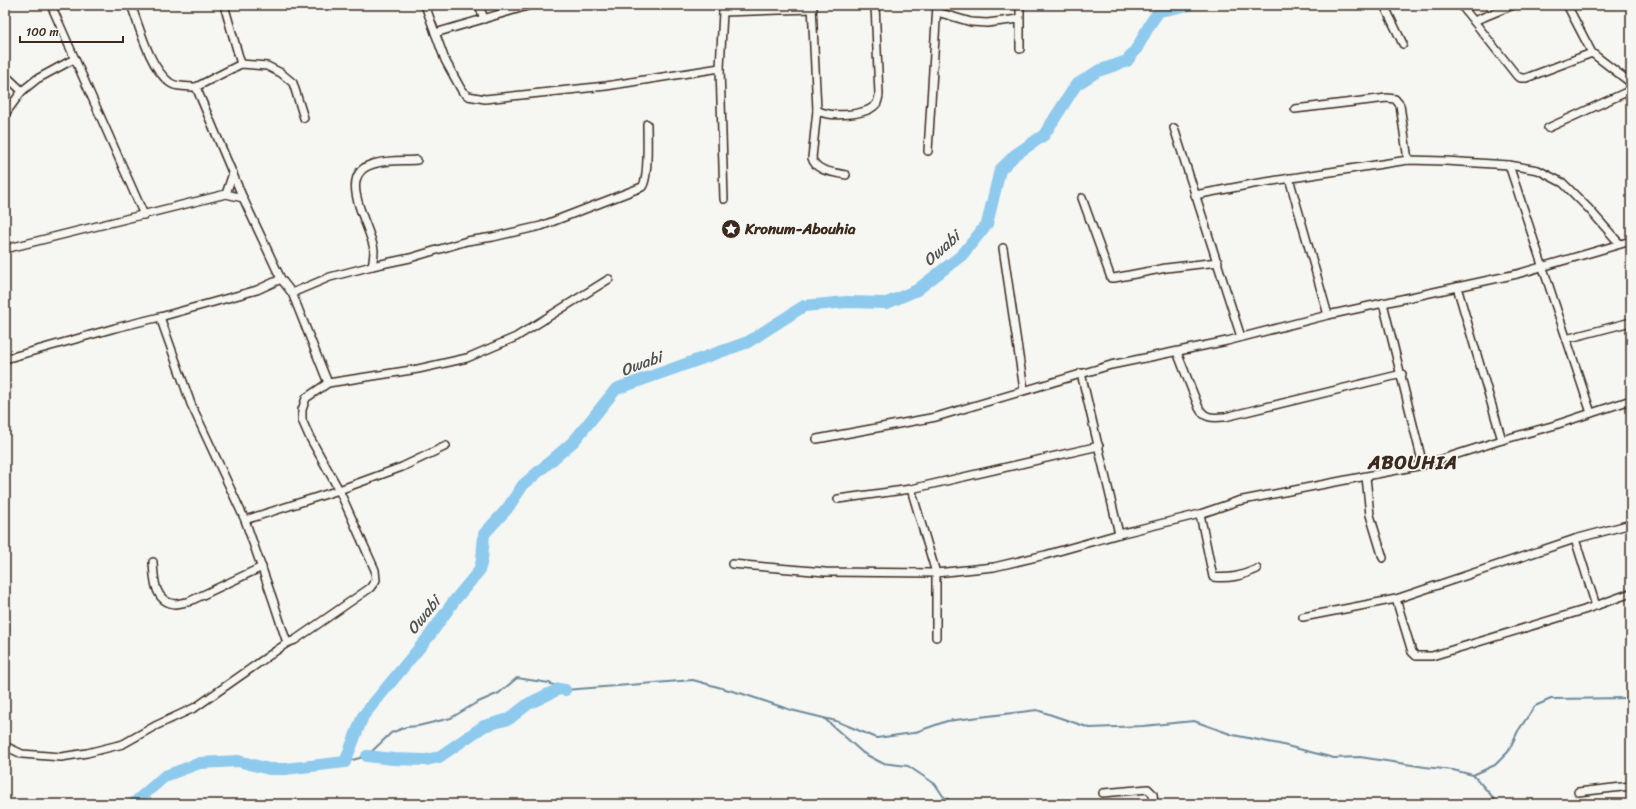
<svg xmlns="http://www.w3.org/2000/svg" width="1636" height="809" font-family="Sriracha,sans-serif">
	<rect width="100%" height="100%" fill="#f6f6f2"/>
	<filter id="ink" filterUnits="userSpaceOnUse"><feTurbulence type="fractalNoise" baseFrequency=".025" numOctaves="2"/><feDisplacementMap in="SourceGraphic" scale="8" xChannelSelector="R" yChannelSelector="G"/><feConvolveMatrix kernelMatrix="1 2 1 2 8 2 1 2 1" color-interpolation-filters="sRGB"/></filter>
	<g filter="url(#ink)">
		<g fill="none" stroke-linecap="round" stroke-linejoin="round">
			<g stroke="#6d8a9b" stroke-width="2">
				<polyline points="825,719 863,753 882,763 908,766 935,784 943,796 956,804"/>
				<polyline points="345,762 367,756 391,733 406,727 418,726 451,718 476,703 499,693 517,678 549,683 565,690 693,680 743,694 791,710 836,721 877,738 913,733 947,721 1037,710 1090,728 1143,726 1194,721 1233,735 1279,744 1334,758 1360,757 1425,767 1453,770 1473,775 1491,795 1497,804"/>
				<polyline points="1473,775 1495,765 1508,752 1518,731 1535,706 1551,699 1631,698"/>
			</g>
			<g stroke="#8ecaee" stroke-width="12">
				<polyline points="367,756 393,759 426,760 439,757 484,726 509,719 528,704 559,689 565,690"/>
				<polyline points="133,804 165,776 200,763 238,761 269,769 285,769 345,762 363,716 430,635 454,601 479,571 482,560 484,534 507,509 523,485 574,441 616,389 748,342 804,306 847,302 887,303 917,290 962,255 987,224 1000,170 1015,155 1044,135 1076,85 1098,71 1127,61 1137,48 1150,24 1159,11 1188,5"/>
			</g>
			<defs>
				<g id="street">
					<polyline points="51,5 144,215"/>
					<path d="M131 5C140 28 149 66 169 82 176 88 188 86 196 87L243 198 281 279"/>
					<polyline points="224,5 241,64"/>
					<polyline points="425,5 445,60 462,91 468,96 485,99 606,86 720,68"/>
					<polyline points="479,5 484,19"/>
					<polyline points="722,5 723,12 720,68 724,199"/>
					<path d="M812 5 817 110 812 158C816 172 834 172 846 175"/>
					<polyline points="1020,5 1020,49"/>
					<polyline points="1384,5 1403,44"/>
					<polyline points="1461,5 1517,76 1521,78 1526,78 1592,53"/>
					<polyline points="1567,5 1592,53 1631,83"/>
					<polyline points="723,12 813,9"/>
					<polyline points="937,12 971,22 987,23 1019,19"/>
					<polyline points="1474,21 1513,5"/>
					<polyline points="435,33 531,5"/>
					<polyline points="5,75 22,91"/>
					<polyline points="196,87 241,64 267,66 281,73 293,83 304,118"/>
					<polyline points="1295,109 1387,98 1395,99 1400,105 1408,160"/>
					<path d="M817 110C829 118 868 116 877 103 878 100 879 96 879 94L875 5"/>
					<polyline points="5,114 22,91 37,79 74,59"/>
					<polyline points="1174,128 1241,337"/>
					<polyline points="1548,128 1631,90"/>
					<polyline points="928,151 937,5"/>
					<polyline points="1509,165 1591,413"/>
					<polyline points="1289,178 1328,315"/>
					<polyline points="226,194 233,173"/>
					<polyline points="1195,195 1253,184 1408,160 1445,161 1509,165 1538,170 1563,183 1589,209 1619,243"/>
					<polyline points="1082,198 1111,278 1114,278 1166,268 1218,262"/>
					<polyline points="1003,248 1024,390"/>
					<polyline points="5,249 226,194 243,198"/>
					<path d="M372 266C373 261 374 255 374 250 371 225 332 172 377 163 389 160 404 161 417 160"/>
					<polyline points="1457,287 1502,440"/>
					<path d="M292 293 330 277 372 266 410 258 467 241 493 237 541 226 642 187C649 179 647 136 647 124"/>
					<polyline points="1383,303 1423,465"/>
					<polyline points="160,317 257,290 281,279 292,293 328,383"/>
					<polyline points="1566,339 1631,322"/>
					<path d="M1177 352 1199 408C1205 419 1213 418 1225 417L1402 374"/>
					<polyline points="5,359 115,328 160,317 191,404 245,520 273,600 287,643"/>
					<polyline points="1081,373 1119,534"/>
					<polyline points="817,439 936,417 1111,365 1227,341 1328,315 1517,274 1631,241"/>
					<polyline points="1366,477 1370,515 1383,558"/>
					<polyline points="911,489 936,573 936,637"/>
					<polyline points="838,499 911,489 1099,446"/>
					<path d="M1200 514 1213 577C1230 579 1241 576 1257 569"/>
					<polyline points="245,520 339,490 402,467 446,446"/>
					<polyline points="1575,539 1596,606"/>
					<path d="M153 562C154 578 154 602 175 604 179 604 184 602 188 602L262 567"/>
					<polyline points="732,564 825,572 936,573 994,567 1045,555 1119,534 1200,514 1238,501 1423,465 1502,440 1552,426 1631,400"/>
					<polyline points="1396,599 1412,652 1416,656 1432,656 1584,610 1631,593"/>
					<polyline points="1303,617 1396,599 1575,539 1631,524"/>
					<polyline points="5,626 5,631"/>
					<polyline points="5,746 22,754 61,757 87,753 123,744 155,726 196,707 287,643 295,640 370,588 376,580 375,570 339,490 309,436 302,420 302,410 306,398 328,383 418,369 467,358 516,337 609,279"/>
					<polyline points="1578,792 1631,786"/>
					<polyline points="1103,793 1148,789 1153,794 1154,804"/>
				</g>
			</defs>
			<use href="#street" stroke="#3b2a1e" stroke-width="10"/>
			<use href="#street" stroke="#f6f6f2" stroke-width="7"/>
		</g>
	</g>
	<defs>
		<symbol id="sight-disc" viewBox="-11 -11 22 22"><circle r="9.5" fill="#3b2a1e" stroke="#f6f6f2"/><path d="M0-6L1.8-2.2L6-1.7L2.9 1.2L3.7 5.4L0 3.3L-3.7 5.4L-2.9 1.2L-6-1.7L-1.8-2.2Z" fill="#fff"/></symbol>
	</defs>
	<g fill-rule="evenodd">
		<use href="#sight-disc" x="720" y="218" width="22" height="22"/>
	</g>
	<g text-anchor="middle" stroke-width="3.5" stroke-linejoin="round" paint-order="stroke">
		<g font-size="15" font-weight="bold" fill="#3b2a1e" stroke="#f6f6f2" text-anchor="start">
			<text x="745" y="234">Kronum-Abouhia</text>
		</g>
		<g font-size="16" font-style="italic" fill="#505252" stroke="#f6f6f2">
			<text transform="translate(941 248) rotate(-42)" y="6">Owabi</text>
			<text transform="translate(641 363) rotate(-20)" y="6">Owabi</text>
			<text transform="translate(423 615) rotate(-51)" y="6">Owabi</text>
		</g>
		<g font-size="19" font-weight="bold" letter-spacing="1" fill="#3b2a1e" stroke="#f6f6f2">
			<text x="1413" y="469">ABOUHIA</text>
		</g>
	</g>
	<rect width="1636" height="809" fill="none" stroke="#f6f6f2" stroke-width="20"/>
	<rect x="10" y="10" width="1616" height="789" fill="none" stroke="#3b2a1e" stroke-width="1.5" filter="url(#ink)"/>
	<path d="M20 36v6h103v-6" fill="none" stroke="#3b2a1e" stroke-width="2"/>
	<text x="26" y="36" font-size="12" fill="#3b2a1e" stroke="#f6f6f2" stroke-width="3" paint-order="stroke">100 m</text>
</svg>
